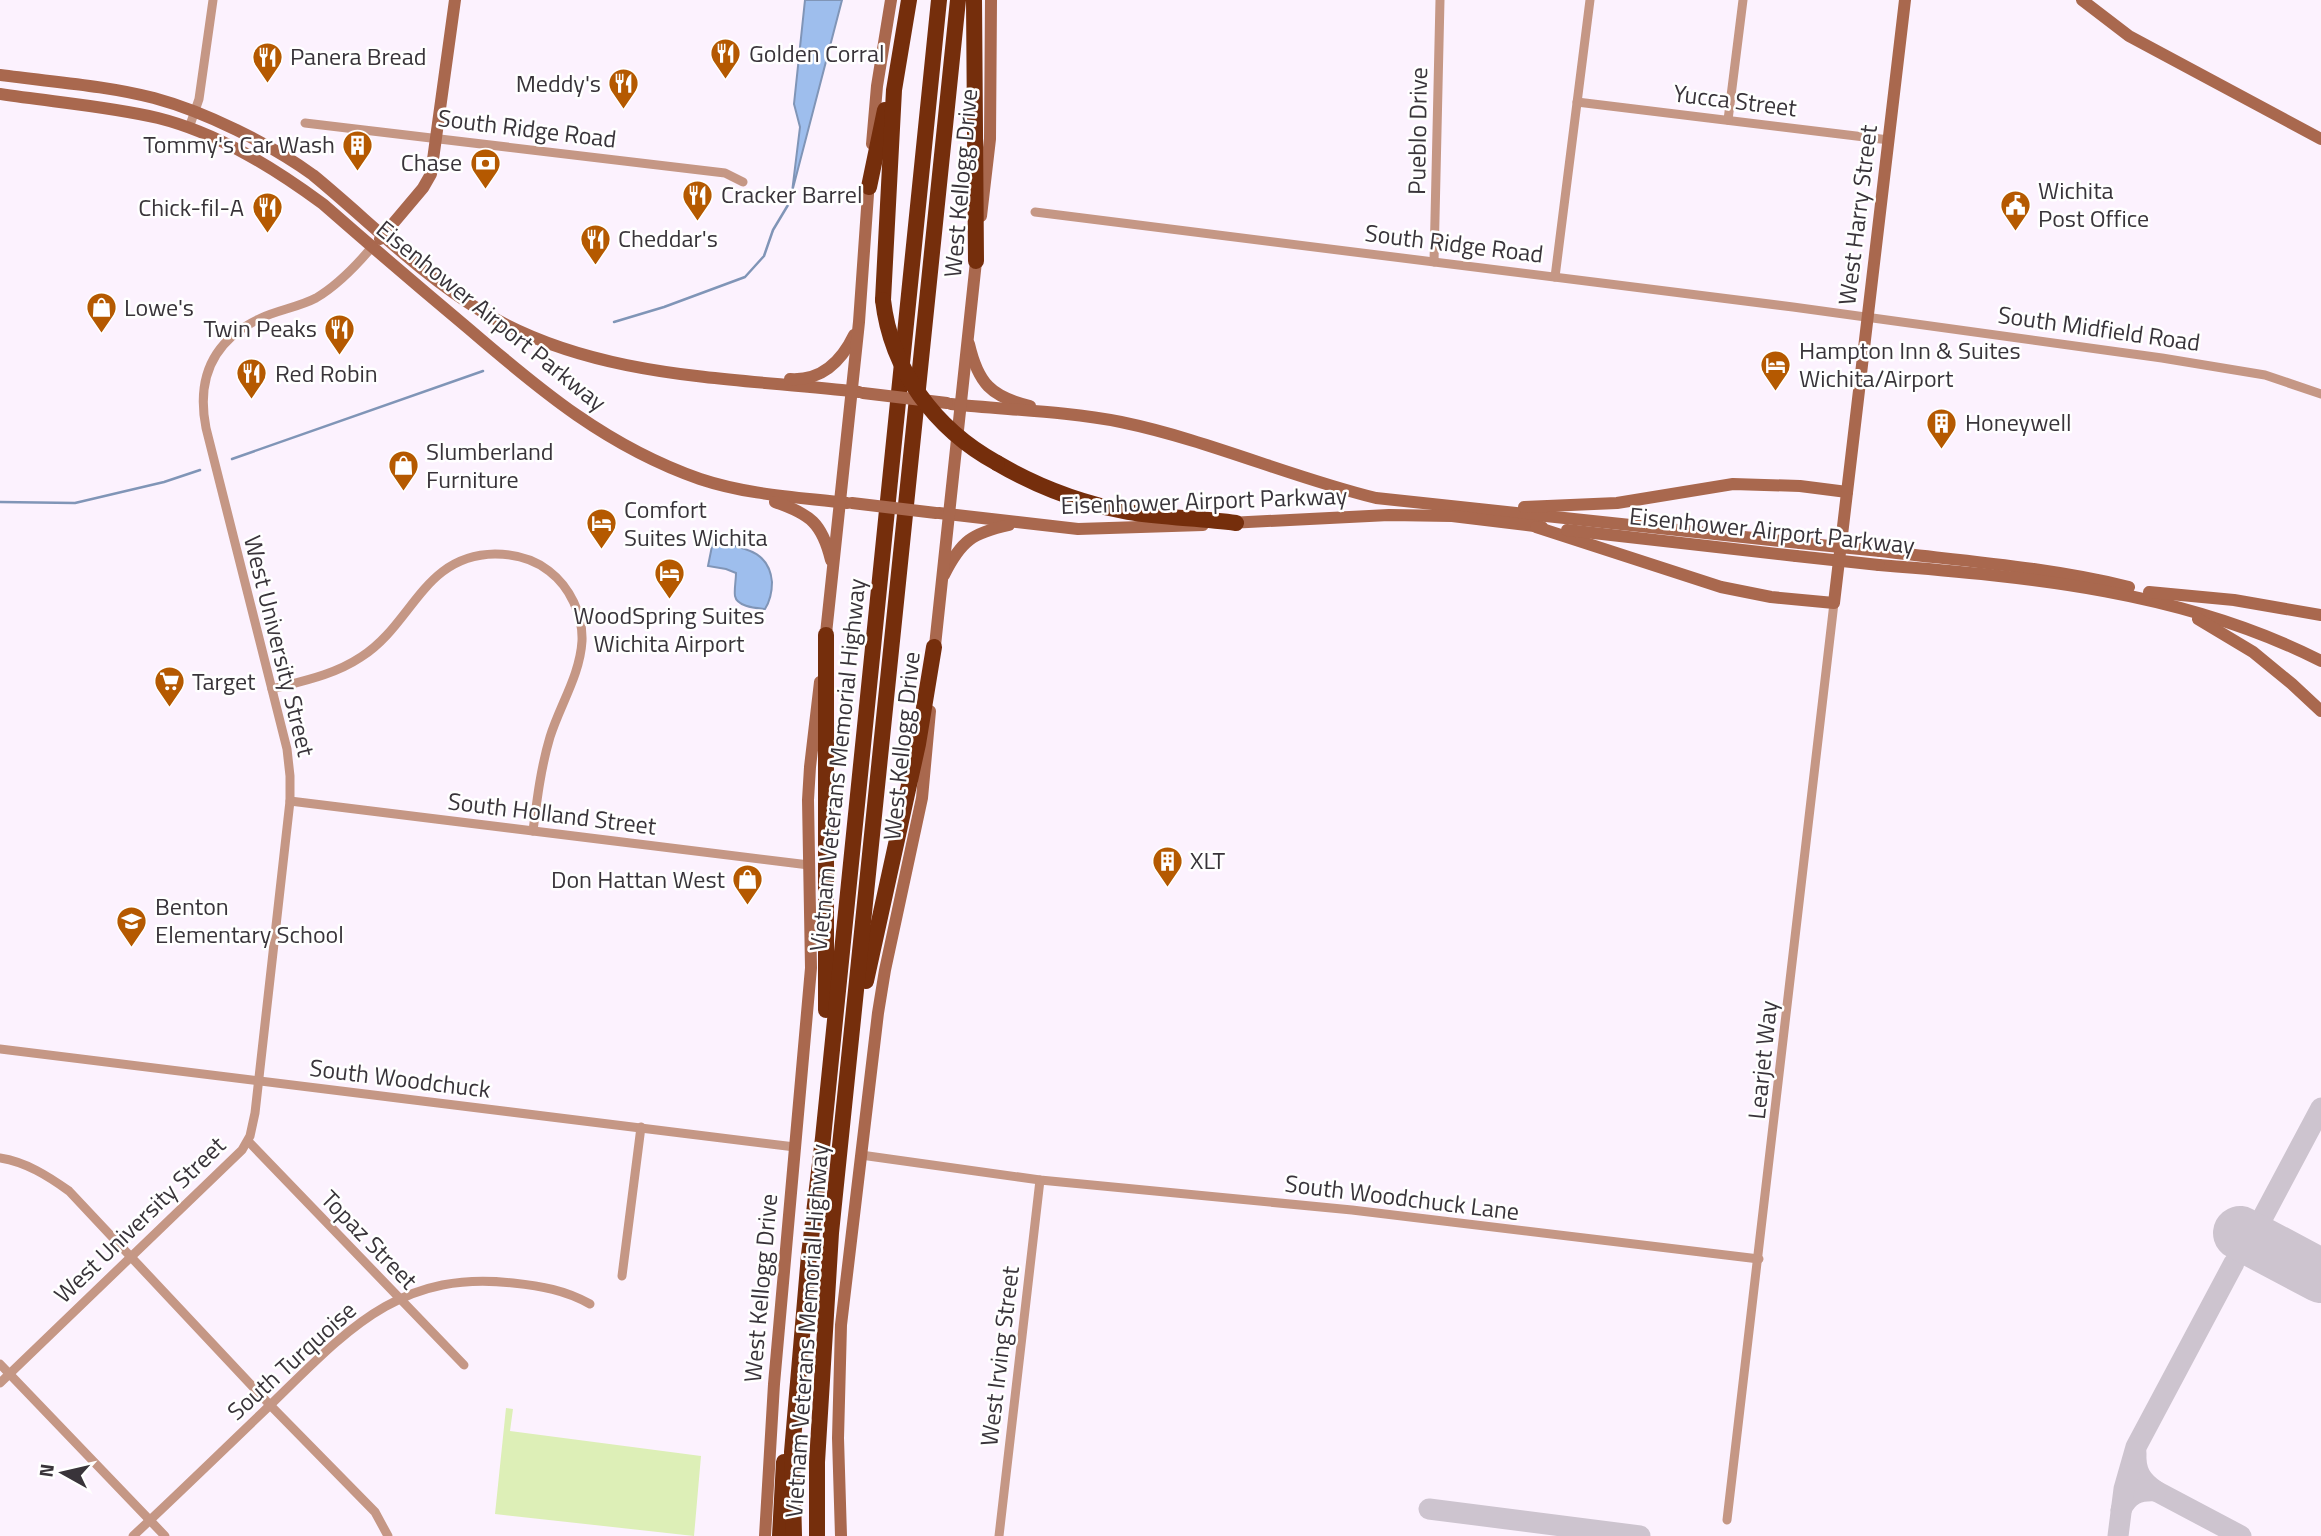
<svg xmlns="http://www.w3.org/2000/svg" width="2321" height="1536" font-family="'Titillium Web',sans-serif">
	<rect width="100%" height="100%" fill="#fcf2fe"/>
	<polygon fill="#ddefb7" points="506,1408 513,1409 510,1431 701,1456 694,1536 495,1514"/>
	<g fill="#9ebeed" stroke="#8095b7" stroke-width="2">
		<polygon points="805,0 842,0 792,192 800,127 794,104"/>
		<path d="M713 541C740 548 769 548 772 582 772 591 770 601 765 609 757 608 737 607 735 596 734 590 736 580 736 573L726 569 708 566Z"/>
	</g>
	<g fill="none" stroke-linecap="round" stroke-linejoin="round">
		<g stroke="#8095b7" stroke-width="2.5">
			<polyline points="614,322 664,307 745,277 764,256 773,230 788,205 793,190"/>
			<polyline points="232,459 483,371"/>
			<polyline points="0,502 75,503 164,482 200,470"/>
		</g>
		<g stroke="#cdc4cf" stroke-width="21">
			<polyline points="2264,1215 2321,1108"/>
			<polyline points="2156,1491 2241,1536"/>
			<polyline points="1429,1509 1640,1536"/>
			<path d="M2121 1510C2128 1494 2139 1490 2156 1491 2141 1481 2135 1471 2136 1453"/>
			<polyline points="2118,1536 2124,1489 2136,1447 2234,1263"/>
		</g>
		<polyline stroke="#cdc4cf" stroke-width="54" points="2240,1233 2321,1276"/>
		<g stroke="#c59785" stroke-width="9">
			<polyline points="1577,102 1889,140"/>
			<polyline points="1728,120 1743,0"/>
			<polyline points="305,123 725,173 743,182"/>
			<polyline points="189,128 199,99 213,0"/>
			<polyline points="1035,212 1793,307 2162,358 2265,375 2321,394"/>
			<polyline points="1434,262 1440,0"/>
			<polyline points="1555,277 1590,0"/>
			<path d="M272 689C303 681 334 675 361 657 413 624 423 555 495 554 514 554 534 559 549 571 570 587 583 615 582 641 580 675 560 705 550 737 541 767 537 799 533 831"/>
			<polyline points="290,801 809,865"/>
			<polyline points="0,1049 795,1147"/>
			<polyline points="248,1141 464,1365"/>
			<polyline points="861,1155 1040,1180 1352,1210 1759,1259"/>
			<path d="M0 1158C26 1162 48 1176 69 1191L270 1405 375 1512 388 1536"/>
			<polyline points="622,1276 641,1127"/>
			<polyline points="0,1364 165,1536"/>
			<path d="M0 1383 242 1150 250 1136 255 1113 290 801V776L287 749 206 428C196 377 213 340 261 318 278 310 299 307 316 298 338 285 356 266 372 247"/>
			<polyline points="1727,1520 1834,603"/>
			<path d="M133 1536C177 1495 220 1453 264 1411 342 1336 395 1269 513 1283 541 1286 565 1290 590 1304"/>
			<polyline points="999,1536 1040,1180"/>
		</g>
		<g stroke="#a9684e" stroke-width="12">
			<polyline points="2082,0 2129,36 2321,139"/>
			<path d="M0 75C51 82 104 85 154 98 206 112 270 144 313 175 369 221 421 275 483 312 596 380 732 377 859 392"/>
			<path d="M0 94C52 102 107 106 158 118 218 133 274 168 323 204 371 246 420 288 469 329 541 391 608 447 700 479 748 495 797 497 847 503"/>
			<polyline points="872,144 877,86 891,0"/>
			<polyline points="981,216 990,139 991,0"/>
			<polyline points="380,239 423,188 431,174 455,0"/>
			<path d="M969 344C978 383 991 397 1030 406"/>
			<path d="M790 379C821 381 841 362 854 335"/>
			<path d="M951 404C1007 410 1065 411 1121 422 1208 440 1290 477 1376 498L1800 543"/>
			<path d="M775 502C810 514 822 523 831 560"/>
			<polyline points="1524,507 1617,503 1733,484 1800,486 1847,492"/>
			<polyline points="939,513 1078,529 1203,525"/>
			<polyline points="1229,523 1389,515 1452,516 1542,527"/>
			<polyline points="1536,527 1721,587 1771,597 1834,603 1905,0"/>
			<polyline points="1567,530 1796,556"/>
			<path d="M1880 551C1963 561 2048 567 2129 587"/>
			<path d="M1879 565C2030 577 2184 591 2321 661"/>
			<path d="M944 575C961 541 972 533 1009 525"/>
			<polyline points="2149,592 2234,600 2321,615"/>
			<polyline points="2198,619 2253,652 2292,684 2321,711"/>
			<polyline points="825,643 859,322 869,180"/>
			<polyline points="934,655 977,252"/>
			<polyline points="765,1536 774,1384 811,968 808,800 810,767 820,682"/>
			<polyline points="841,1536 838,1438 841,1325 878,1013 885,970 922,798 930,711"/>
		</g>
		<g stroke="#752e0c" stroke-width="16">
			<polyline points="974,0 976,261"/>
			<polyline points="869,187 885,110"/>
			<polyline points="883,300 894,90 909,0"/>
			<path d="M997 463C1038 487 1080 503 1128 512 1163 518 1200 518 1236 523"/>
			<polyline points="826,635 826,1010"/>
			<polyline points="866,981 918,744 934,647"/>
			<polyline points="780,1536 784,1462"/>
			<polyline points="794,1536 792,1452 809,1255 823,1138 939,0"/>
			<polyline points="817,1536 817,1462 831,1233 958,0"/>
		</g>
		<g stroke="#a9684e" stroke-width="12">
			<polyline points="863,393 947,403"/>
			<polyline points="852,503 936,513"/>
			<polyline points="1800,543 1880,551"/>
			<polyline points="1796,556 1879,565"/>
		</g>
		<path stroke="#752e0c" stroke-width="16" d="M883 300C891 370 935 429 997 463"/>
	</g>
	<defs>
		<symbol id="restaurant-pin" viewBox="-11 -11 22 30"><path d="M0 17L-7.5 6A9.5 9.5 0 1 1 7.5 6Z" fill="#b55900" stroke="#fff"/><path d="M-5-6h1v4h1v-4h1v4h1v-4h1v5L-1.5 .5V6h-2V.5L-5-1ZM5-6V6H3V1.5H1.5Q1.5-4 5-6Z" fill="#fff"/></symbol>
		<symbol id="building-pin" viewBox="-11 -11 22 30"><path d="M0 17L-7.5 6A9.5 9.5 0 1 1 7.5 6Z" fill="#b55900" stroke="#fff"/><path d="M-4-6H4V6H1V3H-1V6H-4ZM-2.5-4.3h1.7v1.8h-1.7ZM.8-4.3h1.7v1.8H.8ZM-2.5-1h1.7V.8h-1.7ZM.8-1h1.7V.8H.8Z" fill="#fff"/></symbol>
		<symbol id="bank-pin" viewBox="-11 -11 22 30"><path d="M0 17L-7.5 6A9.5 9.5 0 1 1 7.5 6Z" fill="#b55900" stroke="#fff"/><path d="M-6-4H6V4H-6ZM0-2.3a2.3 2.3 0 1 0 0 4.6a2.3 2.3 0 1 0 0-4.6Z" fill="#fff"/></symbol>
		<symbol id="civic-pin" viewBox="-11 -11 22 30"><path d="M0 17L-7.5 6A9.5 9.5 0 1 1 7.5 6Z" fill="#b55900" stroke="#fff"/><path d="M-.6-6.5H3V-4.5H.6V-3L4-1V1h2V6H-6V1h2V-1L-.6-3ZM-1.2 2.5V6h2.4V2.5Z" fill="#fff"/></symbol>
		<symbol id="shop-pin" viewBox="-11 -11 22 30"><path d="M0 17L-7.5 6A9.5 9.5 0 1 1 7.5 6Z" fill="#b55900" stroke="#fff"/><path d="M-5-2.5h2.3a2.7 3.5 0 0 1 5.4 0H5L5.5 6h-11ZM-1.5-2.5h3a1.5 2.3 0 0 0-3 0Z" fill="#fff"/></symbol>
		<symbol id="hotel-pin" viewBox="-11 -11 22 30"><path d="M0 17L-7.5 6A9.5 9.5 0 1 1 7.5 6Z" fill="#b55900" stroke="#fff"/><path d="M-6-4.5h1.5V1H6V5H4.5V3h-9V5H-6ZM-4 0a1.8 1.8 0 1 1 3.6 0ZM.5 0V-2.5h3Q6-2.5 6 0Z" fill="#fff"/></symbol>
		<symbol id="supermarket-pin" viewBox="-11 -11 22 30"><path d="M0 17L-7.5 6A9.5 9.5 0 1 1 7.5 6Z" fill="#b55900" stroke="#fff"/><path d="M-6-5.5h2.5l.6 2H6L4.5 2H-2.5L-4.4-4H-6ZM-1.5 3.2a1.3 1.3 0 1 0 .1 0ZM3 3.2a1.3 1.3 0 1 0 .1 0Z" fill="#fff"/></symbol>
		<symbol id="school-pin" viewBox="-11 -11 22 30"><path d="M0 17L-7.5 6A9.5 9.5 0 1 1 7.5 6Z" fill="#b55900" stroke="#fff"/><path d="M0-5L7-2L0 1L-7-2ZM-4 1L0 2.5L4 1V4Q0 6-4 4Z" fill="#fff"/></symbol>
	</defs>
	<g fill-rule="evenodd">
		<use href="#restaurant-pin" x="708" y="36" width="35" height="47"/>
		<use href="#restaurant-pin" x="250" y="40" width="35" height="47"/>
		<use href="#restaurant-pin" x="606" y="66" width="35" height="47"/>
		<use href="#building-pin" x="340" y="128" width="35" height="47"/>
		<use href="#bank-pin" x="468" y="146" width="35" height="47"/>
		<use href="#restaurant-pin" x="680" y="178" width="35" height="47"/>
		<use href="#civic-pin" x="1998" y="188" width="35" height="47"/>
		<use href="#restaurant-pin" x="250" y="190" width="35" height="47"/>
		<use href="#restaurant-pin" x="578" y="222" width="35" height="47"/>
		<use href="#shop-pin" x="84" y="290" width="35" height="47"/>
		<use href="#restaurant-pin" x="322" y="312" width="35" height="47"/>
		<use href="#hotel-pin" x="1758" y="348" width="35" height="47"/>
		<use href="#restaurant-pin" x="234" y="356" width="35" height="47"/>
		<use href="#building-pin" x="1924" y="406" width="35" height="47"/>
		<use href="#shop-pin" x="386" y="448" width="35" height="47"/>
		<use href="#hotel-pin" x="584" y="506" width="35" height="47"/>
		<use href="#hotel-pin" x="652" y="556" width="35" height="47"/>
		<use href="#supermarket-pin" x="152" y="664" width="35" height="47"/>
		<use href="#building-pin" x="1150" y="844" width="35" height="47"/>
		<use href="#shop-pin" x="730" y="862" width="35" height="47"/>
		<use href="#school-pin" x="114" y="904" width="35" height="47"/>
	</g>
	<g text-anchor="middle" stroke-width="5" stroke-linejoin="round" paint-order="stroke">
		<g font-size="24" fill="#39343a" stroke="#fff" text-anchor="start">
			<text x="749" y="62">Golden Corral</text>
			<text x="290" y="65">Panera Bread</text>
			<text x="601" y="92" text-anchor="end">Meddy's</text>
			<text x="335" y="153" text-anchor="end">Tommy's Car Wash</text>
			<text x="462" y="171" text-anchor="end">Chase</text>
			<text x="2038" y="199">Wichita<tspan x="2038" dy="28">Post Office</tspan></text>
			<text x="721" y="203">Cracker Barrel</text>
			<text x="244" y="216" text-anchor="end">Chick-fil-A</text>
			<text x="618" y="247">Cheddar's</text>
			<text x="124" y="316">Lowe's</text>
			<text x="317" y="337" text-anchor="end">Twin Peaks</text>
			<text x="1799" y="359">Hampton Inn &amp; Suites<tspan x="1799" dy="28">Wichita/Airport</tspan></text>
			<text x="275" y="382">Red Robin</text>
			<text x="1965" y="431">Honeywell</text>
			<text x="426" y="460">Slumberland<tspan x="426" dy="28">Furniture</tspan></text>
			<text x="624" y="518">Comfort<tspan x="624" dy="28">Suites Wichita</tspan></text>
			<text x="669" y="624" text-anchor="middle">WoodSpring Suites<tspan x="669" dy="28">Wichita Airport</tspan></text>
			<text x="192" y="690">Target</text>
			<text x="1190" y="869">XLT</text>
			<text x="725" y="888" text-anchor="end">Don Hattan West</text>
			<text x="155" y="915">Benton<tspan x="155" dy="28">Elementary School</tspan></text>
		</g>
		<g font-size="24" fill="#39343a" stroke="#fff">
			<text transform="translate(1735 101) rotate(7)" y="8">Yucca Street</text>
			<text transform="translate(527 129) rotate(7)" y="8">South Ridge Road</text>
			<text transform="translate(1418 131) rotate(-89)" y="8">Pueblo Drive</text>
			<text transform="translate(961 183) rotate(-85)" y="8">West Kellogg Drive</text>
			<text transform="translate(1858 215) rotate(-83)" y="8">West Harry Street</text>
			<text transform="translate(1454 244) rotate(7)" y="8">South Ridge Road</text>
			<text transform="translate(491 316) rotate(39)" y="8">Eisenhower Airport Parkway</text>
			<text transform="translate(2099 329) rotate(8)" y="8">South Midfield Road</text>
			<text transform="translate(1204 501) rotate(-2)" y="8">Eisenhower Airport Parkway</text>
			<text transform="translate(1772 531) rotate(6)" y="8">Eisenhower Airport Parkway</text>
			<text transform="translate(279 646) rotate(76)" y="8">West University Street</text>
			<text transform="translate(902 746) rotate(-84)" y="8">West Kellogg Drive</text>
			<text transform="translate(838 765) rotate(-84)" y="8">Vietnam Veterans Memorial Highway</text>
			<text transform="translate(552 814) rotate(7)" y="8">South Holland Street</text>
			<text transform="translate(1763 1060) rotate(-84)" y="8">Learjet Way</text>
			<text transform="translate(400 1079) rotate(7)" y="8">South Woodchuck</text>
			<text transform="translate(1402 1198) rotate(7)" y="8">South Woodchuck Lane</text>
			<text transform="translate(140 1220) rotate(-44)" y="8">West University Street</text>
			<text transform="translate(369 1240) rotate(46)" y="8">Topaz Street</text>
			<text transform="translate(761 1288) rotate(-85)" y="8">West Kellogg Drive</text>
			<text transform="translate(807 1331) rotate(-86)" y="8">Vietnam Veterans Memorial Highway</text>
			<text transform="translate(1000 1356) rotate(-83)" y="8">West Irving Street</text>
			<text transform="translate(292 1361) rotate(-42)" y="8">South Turquoise</text>
		</g>
	</g>
	<g transform="translate(63 1473) rotate(278)" stroke="#ffffff" stroke-width="5" paint-order="stroke">
	<path d="M0-5L12 26L0 18L-12 26Z" fill="#39343a"/>
	<text y="-10" font-size="19" font-weight="bold" text-anchor="middle" fill="#39343a">N</text>
	</g>
</svg>
